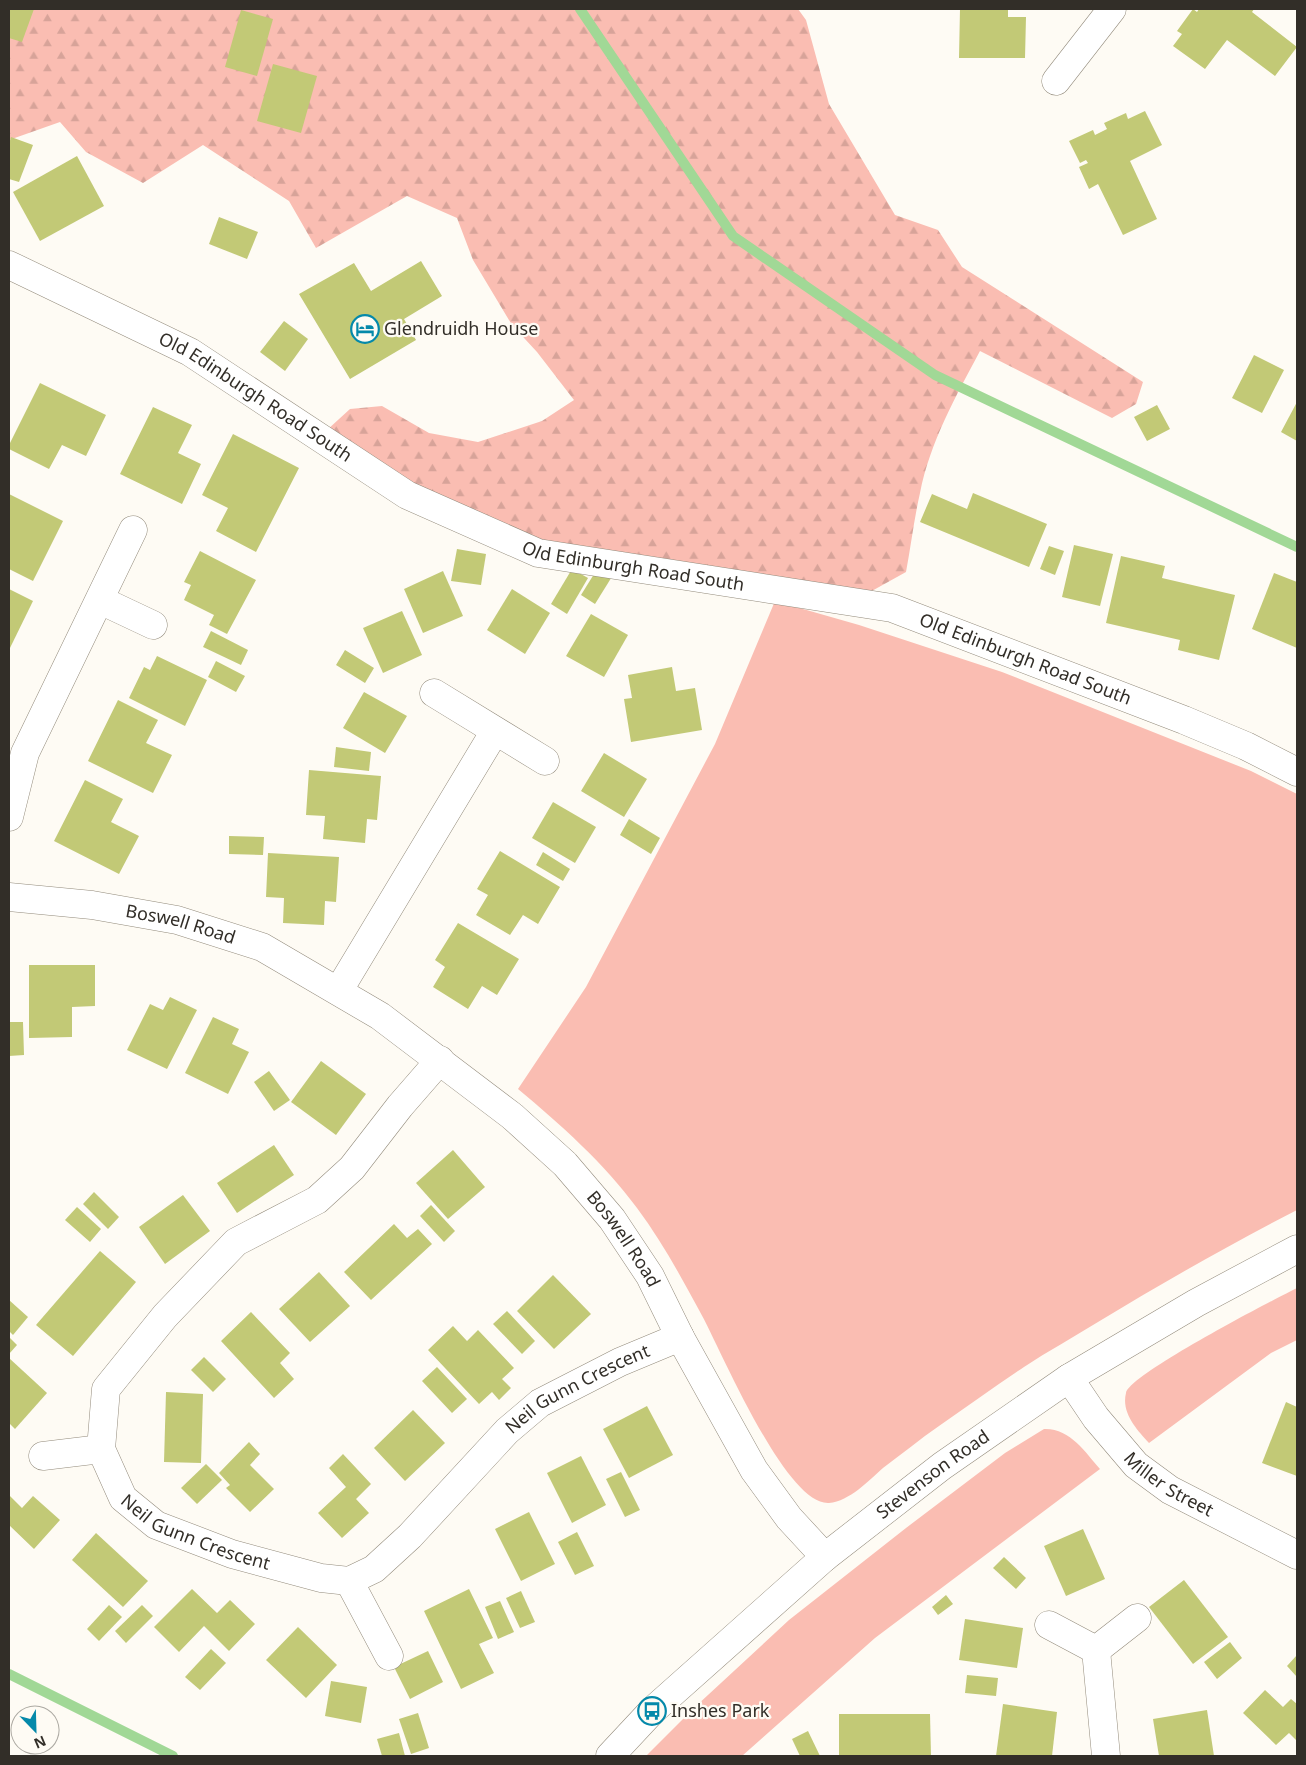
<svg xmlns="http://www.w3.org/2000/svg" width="1306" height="1765" font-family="'Noto Sans',sans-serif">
	<defs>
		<pattern id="forest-firs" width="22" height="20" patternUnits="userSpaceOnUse" patternTransform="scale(1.25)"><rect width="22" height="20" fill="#fabdb2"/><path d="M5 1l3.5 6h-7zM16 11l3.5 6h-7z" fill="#d7a399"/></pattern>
	</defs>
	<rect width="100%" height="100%" fill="#fefbf4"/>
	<g fill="#fabdb2">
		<path d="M775 601 859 625 1002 672 1251 771 1297 794V1210C1229 1245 1164 1282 1098 1322 1074 1337 1048 1351 1024 1367 995 1386 968 1406 939 1426 920 1439 902 1454 883 1468 868 1481 850 1501 829 1503 785 1506 719 1345 699 1310 680 1275 661 1240 637 1208 604 1163 561 1125 518 1089L586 987 715 744Z"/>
		<path d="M1297 1288V1340L1271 1353 1149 1443C1137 1430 1121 1413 1126 1393 1130 1374 1273 1300 1297 1288Z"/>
		<path d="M1044 1429C1070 1428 1085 1452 1100 1469L875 1638 742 1756H646L695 1707 789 1620 906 1528 1005 1453Z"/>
	</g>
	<path fill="url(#forest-firs)" d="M9 9H798L806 20 829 104 895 215 938 230 962 267 1143 382 1136 404 1112 418 980 351C956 396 930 442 920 493 914 519 911 546 906 572L870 592 537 546 459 511 327 430 350 409 382 406 429 433 478 442 542 421 574 400 537 352 512 325 473 260 457 218 407 196 316 248 289 201 203 145 143 183 86 152 60 122 9 140Z"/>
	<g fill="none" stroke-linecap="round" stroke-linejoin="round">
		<g stroke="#a1d896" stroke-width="10">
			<polyline points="580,9 733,236 935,375 1297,547"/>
			<polyline points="9,1674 173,1756"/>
		</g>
	</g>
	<g fill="#c2c976">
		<polygon points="9,9 34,9 22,42 9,38"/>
		<polygon points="960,9 1008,9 1008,17 1026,17 1025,58 959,58"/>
		<polygon points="1193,9 1197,12 1199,9 1254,9 1252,12 1297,47 1275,76 1227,40 1205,69 1173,46 1182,34 1177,31"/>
		<polygon points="241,10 273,19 257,76 225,67"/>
		<polygon points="273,64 317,76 301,133 257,121"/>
		<polygon points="1145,111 1162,145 1130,161 1157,219 1123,235 1098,184 1089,189 1079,167 1088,163 1086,160 1080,163 1069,141 1093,130 1095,135 1107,129 1104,123 1126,113 1128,119"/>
		<polygon points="11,137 33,145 19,182 9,179 9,144"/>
		<polygon points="77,156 104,206 40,241 13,192"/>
		<polygon points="219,217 258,232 247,259 209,244"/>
		<polygon points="421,261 442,296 404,319 416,340 350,379 299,294 354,263 371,291"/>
		<polygon points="284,321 308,339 285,371 260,352"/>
		<polygon points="1254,355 1284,370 1262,413 1232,398"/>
		<polygon points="40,383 106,415 86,456 62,445 49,469 9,449 9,445"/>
		<polygon points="1297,402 1297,441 1281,432"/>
		<polygon points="1157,405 1170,429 1147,441 1134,417"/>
		<polygon points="153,407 192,425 178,453 201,464 182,504 120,474"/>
		<polygon points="233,434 299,468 256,552 216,531 228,508 202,495"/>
		<polygon points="973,493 1047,524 1029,567 920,522 932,494 967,509"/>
		<polygon points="9,494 63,521 33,581 9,569"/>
		<polygon points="1074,545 1113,554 1100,606 1062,597"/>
		<polygon points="1049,546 1064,551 1055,575 1040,569"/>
		<polygon points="457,549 486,554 481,585 451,581"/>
		<polygon points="200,551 256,580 227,634 209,625 214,615 184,600 191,585 184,582"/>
		<polygon points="1121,556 1165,566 1162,578 1235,595 1219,660 1178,650 1180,640 1106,623"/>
		<polygon points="599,566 613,575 595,604 581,595"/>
		<polygon points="572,569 588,578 567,614 551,604"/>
		<polygon points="443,571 463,616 423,633 404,589"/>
		<polygon points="1274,573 1297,582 1297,648 1252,629"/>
		<polygon points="9,589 33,601 9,650"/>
		<polygon points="512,589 550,613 525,654 487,630"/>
		<polygon points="402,611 422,655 383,673 363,628"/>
		<polygon points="591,614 628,635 604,677 566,656"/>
		<polygon points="211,631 248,650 241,665 203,647"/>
		<polygon points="345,650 374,668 365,683 336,665"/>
		<polygon points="157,656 207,680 185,726 129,698 144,667 150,670"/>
		<polygon points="216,661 245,676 236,692 208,677"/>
		<polygon points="672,667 676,691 695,688 702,730 631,742 624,699 632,698 628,675"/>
		<polygon points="364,692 407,716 385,753 343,728"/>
		<polygon points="118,700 158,720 146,743 172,755 153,793 88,761"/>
		<polygon points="336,747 371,752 369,771 334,767"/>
		<polygon points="604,753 647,779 624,817 581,791"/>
		<polygon points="309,770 381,776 377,820 367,819 365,843 323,839 325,816 306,815"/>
		<polygon points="85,780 123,799 111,822 139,836 119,874 54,841"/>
		<polygon points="553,802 596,827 575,863 532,838"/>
		<polygon points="629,819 660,838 651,854 620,835"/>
		<polygon points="229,836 264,837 263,855 229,854"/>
		<polygon points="500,851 560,887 538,924 523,915 510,935 476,915 488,895 477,889"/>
		<polygon points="543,852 570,869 563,881 536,865"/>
		<polygon points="268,853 339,857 336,902 325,901 324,925 283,923 284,898 266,897"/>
		<polygon points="458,923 519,959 497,995 482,986 468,1009 433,987 445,967 435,960"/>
		<polygon points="29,965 95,965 95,1006 72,1007 72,1037 29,1038"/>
		<polygon points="170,997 197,1010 167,1069 127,1050 150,1004 163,1010"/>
		<polygon points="213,1017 239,1029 232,1044 249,1052 228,1094 185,1073"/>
		<polygon points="9,1022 23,1022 24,1055 9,1056"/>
		<polygon points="321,1061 366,1094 336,1135 291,1102"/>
		<polygon points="269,1071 290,1100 274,1111 254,1082"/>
		<polygon points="274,1145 294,1175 237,1213 217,1183"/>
		<polygon points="453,1150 485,1187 448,1219 416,1183"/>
		<polygon points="94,1192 119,1217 108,1229 83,1204"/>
		<polygon points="183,1195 210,1231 165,1264 139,1227"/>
		<polygon points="431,1205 455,1231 444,1242 420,1216"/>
		<polygon points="77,1207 101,1229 90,1242 65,1220"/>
		<polygon points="394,1224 407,1238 418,1229 432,1244 371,1300 344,1272"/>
		<polygon points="100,1251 136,1282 73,1356 36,1325"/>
		<polygon points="319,1272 350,1306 310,1342 279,1309"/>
		<polygon points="553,1275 591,1314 554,1349 517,1311"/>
		<polygon points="9,1300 28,1317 13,1335 9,1331"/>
		<polygon points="507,1311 535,1341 522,1354 493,1324"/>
		<polygon points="251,1312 290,1353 280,1363 294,1379 274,1398 221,1341"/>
		<polygon points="453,1326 467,1341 478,1330 514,1368 502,1379 511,1388 499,1400 492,1392 479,1404 428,1350"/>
		<polygon points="9,1337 17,1345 9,1354"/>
		<polygon points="204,1357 226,1379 213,1392 191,1370"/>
		<polygon points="9,1358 47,1393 15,1429 9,1423"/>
		<polygon points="437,1367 467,1399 452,1413 422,1381"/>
		<polygon points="166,1392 203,1394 201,1463 164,1462"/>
		<polygon points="1286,1402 1297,1407 1297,1476 1262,1463"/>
		<polygon points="647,1406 673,1455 629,1478 603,1429"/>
		<polygon points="413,1410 445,1443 405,1481 374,1448"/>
		<polygon points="249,1442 260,1454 250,1465 274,1489 250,1512 226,1488 230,1485 219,1473"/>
		<polygon points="343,1454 371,1484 356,1499 369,1513 342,1538 318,1513 346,1487 329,1468"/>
		<polygon points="581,1456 606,1505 572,1523 547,1473"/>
		<polygon points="206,1464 222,1480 197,1504 181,1488"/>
		<polygon points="621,1472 640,1510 625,1517 606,1479"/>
		<polygon points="9,1495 22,1508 33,1496 60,1520 34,1549 9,1525"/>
		<polygon points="529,1512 555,1564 521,1581 495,1529"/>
		<polygon points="1083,1529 1105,1579 1066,1596 1044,1546"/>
		<polygon points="577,1532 594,1566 575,1575 558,1542"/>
		<polygon points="96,1533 148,1581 123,1607 72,1560"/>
		<polygon points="1004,1557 1026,1578 1016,1589 993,1568"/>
		<polygon points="1184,1580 1228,1637 1193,1664 1149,1607"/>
		<polygon points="192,1589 217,1613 230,1600 255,1624 229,1651 204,1626 179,1652 154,1627"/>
		<polygon points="469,1589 493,1638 479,1644 494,1673 461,1689 424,1611"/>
		<polygon points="521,1591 535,1622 520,1628 506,1598"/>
		<polygon points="946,1595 953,1604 938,1615 932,1607"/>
		<polygon points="500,1601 514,1632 498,1639 485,1607"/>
		<polygon points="109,1605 122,1617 99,1641 87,1629"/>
		<polygon points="142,1605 153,1616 126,1643 115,1631"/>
		<polygon points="965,1619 1023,1628 1017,1668 959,1660"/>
		<polygon points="298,1627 337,1665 306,1698 266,1660"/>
		<polygon points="1230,1642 1242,1658 1217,1679 1204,1662"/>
		<polygon points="211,1649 226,1663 200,1690 185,1677"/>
		<polygon points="428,1651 443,1682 410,1699 394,1667"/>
		<polygon points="1297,1655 1297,1677 1287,1666"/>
		<polygon points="967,1675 998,1678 996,1696 965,1693"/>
		<polygon points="331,1681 367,1687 361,1723 325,1716"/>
		<polygon points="1265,1690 1283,1707 1291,1699 1297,1704 1297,1741 1289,1733 1276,1745 1243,1713"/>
		<polygon points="1003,1704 1057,1712 1052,1756 996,1756"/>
		<polygon points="1207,1710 1214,1756 1159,1756 1153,1719"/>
		<polygon points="418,1713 429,1748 411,1754 399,1719"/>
		<polygon points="839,1714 930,1714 931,1756 839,1756"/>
		<polygon points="808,1731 820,1756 800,1756 792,1739"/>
		<polygon points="399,1733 405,1756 382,1756 377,1739"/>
	</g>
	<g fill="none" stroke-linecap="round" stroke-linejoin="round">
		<defs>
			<g id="minor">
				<polyline points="1056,81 1112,9"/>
				<path id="s1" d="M9 265 190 352 407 495 538 553 892 608 1184 720 1246 746 1297 772"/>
				<polyline points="100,600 153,625"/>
				<polyline points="434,693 545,761"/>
				<polyline points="9,817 25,753 133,530"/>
				<path id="s2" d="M9 897 92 905 177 920 262 947 380 1016 512 1116 565 1164 612 1219 650 1276 680 1337 754 1470 789 1518 825 1557"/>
				<polyline points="339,990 495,731"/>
				<path id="s3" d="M440 1060 400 1106 352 1168 317 1200 236 1242 165 1316 106 1389 101 1449 123 1498 156 1525 232 1554 321 1578 349 1581 374 1569 410 1536 507 1431 540 1403 620 1362 680 1337"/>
				<path id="s4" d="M1069 1378 1096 1418 1136 1465 1170 1490 1297 1555"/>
				<polyline points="43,1456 101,1449"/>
				<polyline points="349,1581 389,1656"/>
				<polyline points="1049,1625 1096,1650 1137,1618"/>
				<polyline points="1096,1650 1106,1756"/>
				<path id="s5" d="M610 1756 652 1711 825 1557 942 1466 1069 1378 1196 1303 1297 1249"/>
			</g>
		</defs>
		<use href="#minor" stroke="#938b7c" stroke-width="29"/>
		<use href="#minor" stroke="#fff" stroke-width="28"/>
	</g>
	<defs>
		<symbol id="hotel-ring" viewBox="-11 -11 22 22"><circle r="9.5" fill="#fefbf4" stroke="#0589aa" stroke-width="1.5"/><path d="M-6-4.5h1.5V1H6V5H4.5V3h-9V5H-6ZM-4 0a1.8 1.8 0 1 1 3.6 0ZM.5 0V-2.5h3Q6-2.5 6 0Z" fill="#0589aa"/></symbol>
		<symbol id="bus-ring" viewBox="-11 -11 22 22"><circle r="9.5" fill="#fefbf4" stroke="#0589aa" stroke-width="1.5"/><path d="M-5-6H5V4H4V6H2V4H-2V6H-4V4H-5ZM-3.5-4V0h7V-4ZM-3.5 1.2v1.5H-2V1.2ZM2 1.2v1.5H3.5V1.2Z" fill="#0589aa"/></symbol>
	</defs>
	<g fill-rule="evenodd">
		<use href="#hotel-ring" x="349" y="313" width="32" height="32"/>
		<use href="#bus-ring" x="636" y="1695" width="32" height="32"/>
	</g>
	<g text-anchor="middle" stroke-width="4.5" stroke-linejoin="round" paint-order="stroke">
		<g font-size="18" fill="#322e28" stroke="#fefbf4" text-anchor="start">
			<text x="384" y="335">Glendruidh House</text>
			<text x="671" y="1717">Inshes Park</text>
		</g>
		<g font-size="18" fill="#322e28" stroke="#fefbf4">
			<text dy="6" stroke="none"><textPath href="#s1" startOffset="280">Old Edinburgh Road South</textPath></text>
			<text dy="6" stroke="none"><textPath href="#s1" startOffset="700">Old Edinburgh Road South</textPath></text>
			<text dy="6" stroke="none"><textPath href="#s1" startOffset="1105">Old Edinburgh Road South</textPath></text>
			<text dy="6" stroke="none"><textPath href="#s2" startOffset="174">Boswell Road</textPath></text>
			<text dy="6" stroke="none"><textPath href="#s2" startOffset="728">Boswell Road</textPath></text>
			<text dy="6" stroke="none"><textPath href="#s3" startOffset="1135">Neil Gunn Crescent</textPath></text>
			<text dy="6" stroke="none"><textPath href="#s5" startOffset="429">Stevenson Road</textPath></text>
			<text dy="6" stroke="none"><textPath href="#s4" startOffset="148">Miller Street</textPath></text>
			<text dy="6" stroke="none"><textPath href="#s3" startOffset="670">Neil Gunn Crescent</textPath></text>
		</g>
	</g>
	<rect width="1306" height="1765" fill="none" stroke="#322e28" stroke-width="20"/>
	<g transform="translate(35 1730) rotate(157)"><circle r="24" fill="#fefbf4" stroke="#aca9a2"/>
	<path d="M0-4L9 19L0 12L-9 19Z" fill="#0589aa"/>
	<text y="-8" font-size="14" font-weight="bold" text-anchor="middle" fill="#322e28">N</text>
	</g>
</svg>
